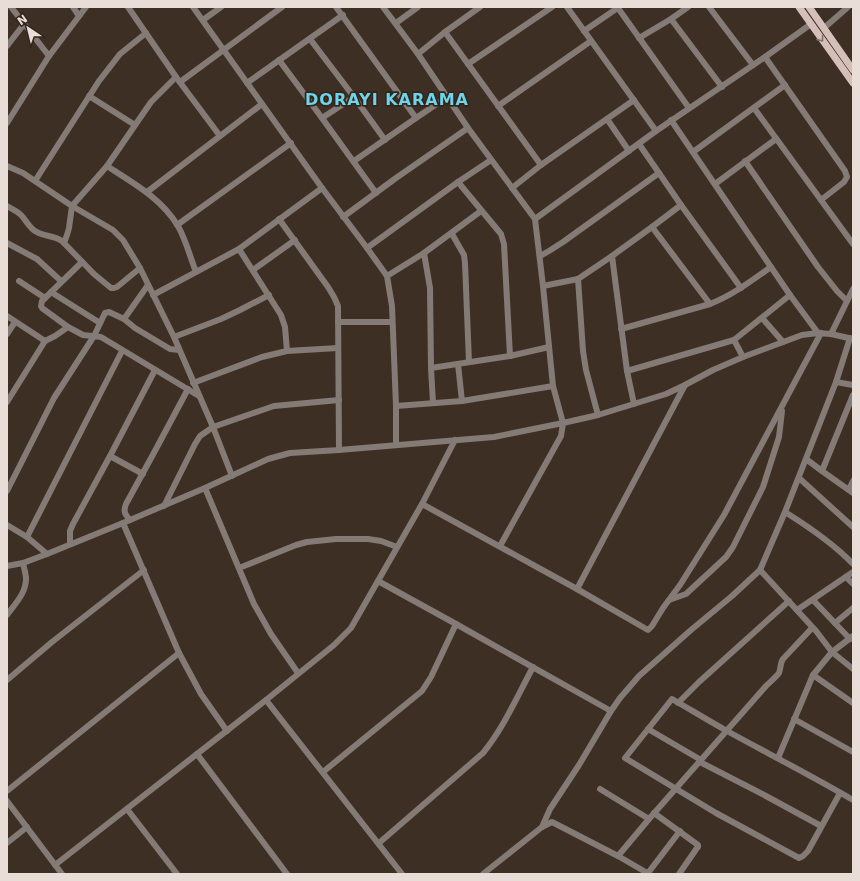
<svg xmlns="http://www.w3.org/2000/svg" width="860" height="881" font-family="'DejaVu Sans',sans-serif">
	<rect width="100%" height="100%" fill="#3e2f24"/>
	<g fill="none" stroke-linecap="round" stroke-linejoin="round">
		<g stroke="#847a76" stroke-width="6">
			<polyline points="11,7 49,56"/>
			<polyline points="73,7 79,16"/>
			<polyline points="128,7 176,77 220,136"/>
			<polyline points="193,7 322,188 367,248 387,276 392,306 396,406 396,445"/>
			<polyline points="336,7 416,118"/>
			<polyline points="383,7 418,54 468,128 535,219 543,286 553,386 563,423 561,436 500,546"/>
			<polyline points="567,7 656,131"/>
			<polyline points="709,7 753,65"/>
			<polyline points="618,8 689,108"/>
			<polyline points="671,19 722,87"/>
			<polyline points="203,20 221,7"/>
			<polyline points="396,23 418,7"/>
			<polyline points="824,28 848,7"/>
			<polyline points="584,31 619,7"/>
			<polyline points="445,32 541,165"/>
			<polyline points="639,38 671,19 688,7"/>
			<polyline points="310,39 354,97 385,140"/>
			<polyline points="7,46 24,24"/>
			<polyline points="418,54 445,32 480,7"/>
			<polyline points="765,57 845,171 847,177 844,182 821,200"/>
			<polyline points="279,60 322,118 376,193"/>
			<polyline points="468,64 552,7"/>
			<polyline points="180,82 282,7"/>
			<polyline points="247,83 343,15"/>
			<polyline points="89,96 135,125"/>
			<polyline points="498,106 591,41"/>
			<polyline points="754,108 853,244"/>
			<polyline points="322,118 354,97"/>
			<polyline points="607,119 629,151"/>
			<polyline points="671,120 790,295 818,333"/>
			<polyline points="7,123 49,56 86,7"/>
			<polyline points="639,144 659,173 681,205 741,288"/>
			<polyline points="693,152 785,85"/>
			<polyline points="354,161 416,118 447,97"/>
			<polyline points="745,161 818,267 837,291 847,301"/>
			<polyline points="7,166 23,173 72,206 113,230 123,240 140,268 174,337 213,427 232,476"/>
			<path d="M107 166C133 183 161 198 178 226 186 240 190 257 196 272"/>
			<polyline points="35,181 99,81 120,54 146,33"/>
			<polyline points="458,182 501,234 504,244 510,356"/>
			<polyline points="715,184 776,139"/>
			<polyline points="512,188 541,165 634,100"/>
			<polyline points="147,192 262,104"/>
			<path d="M7 206C12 209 17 211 21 215 26 220 29 227 35 231 44 237 54 235 62 241L94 274 111 288H114L117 287 140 268"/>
			<polyline points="343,217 396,178 468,128"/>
			<polyline points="279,219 328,287 334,297 338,306 339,450"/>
			<polyline points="535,219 656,131 765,57 811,24"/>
			<polyline points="177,225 291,143"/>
			<polyline points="652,227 710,304"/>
			<polyline points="452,234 464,255 465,263 469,362"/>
			<polyline points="7,243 37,259 61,281"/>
			<polyline points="64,243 67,235 69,228 72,206 107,166 151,102 176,77"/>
			<polyline points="367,248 458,182 491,160"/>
			<polyline points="239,249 281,315 285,327 287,351"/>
			<polyline points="424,253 430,288 431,368 433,403"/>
			<polyline points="540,256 549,251 563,242 659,173"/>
			<polyline points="612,256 627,371 634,404"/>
			<polyline points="82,262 42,301 41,306 42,308 68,327 83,335 101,337 199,396"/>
			<polyline points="253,270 295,240"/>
			<polyline points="387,276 424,253 481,211"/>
			<polyline points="578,279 583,351 586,370 598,415"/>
			<polyline points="19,281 45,298"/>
			<polyline points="543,286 578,279 612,256 652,227 681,205"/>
			<polyline points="51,292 100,323"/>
			<polyline points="153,295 239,249 322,188"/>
			<polyline points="7,316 45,341"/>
			<polyline points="762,318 783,342"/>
			<polyline points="124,319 148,285"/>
			<polyline points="338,322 392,322"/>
			<path d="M621 329 710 304C733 295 751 281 771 267"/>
			<polyline points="7,334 15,322"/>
			<polyline points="831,334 853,289"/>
			<polyline points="174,337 221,319 240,310 269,295"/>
			<polyline points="734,340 743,357"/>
			<polyline points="458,364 462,401"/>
			<polyline points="431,368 510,356 549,347"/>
			<polyline points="627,371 734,340 790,295"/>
			<polyline points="836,382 853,385"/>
			<polyline points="193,383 262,357 287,351 338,348"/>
			<polyline points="7,402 45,341 55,336 68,327"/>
			<polyline points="396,406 462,401 553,386"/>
			<polyline points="110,456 143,474"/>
			<polyline points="806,459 822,471 853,493"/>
			<polyline points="822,471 853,395"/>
			<polyline points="799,478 853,527"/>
			<polyline points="205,488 254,604 271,634 298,673"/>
			<polyline points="849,489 853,481"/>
			<polyline points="7,491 54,398 94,336 105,313 109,312 124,319 135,328 170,349 179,350"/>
			<polyline points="422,504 577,589 648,630 652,626 663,608 680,585 724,515 821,333"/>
			<polyline points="164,506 195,444 200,436 213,427 274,406 339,400"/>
			<path d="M785 512C809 527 833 543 853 564"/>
			<path d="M130 520C125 514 123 512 126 504L156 449 188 389"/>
			<polyline points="123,523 179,653 201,694 227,731"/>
			<polyline points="7,525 27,537 47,554"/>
			<polyline points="27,537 122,351"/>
			<polyline points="70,544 70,531 73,524 110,456 155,370"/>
			<polyline points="7,566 23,563 47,554 123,523 205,488 268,459 290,453 339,450 494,437 563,423 598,415 666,394 685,385 713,370 743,357 802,335 818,333 831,334 853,339"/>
			<polyline points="239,568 296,545 307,542 336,539 368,539 381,541 397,547"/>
			<polyline points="760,570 816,631 832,652 853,669"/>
			<polyline points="846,577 853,584"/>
			<polyline points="378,581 456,624 602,706 611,711"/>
			<polyline points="577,589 685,385"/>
			<polyline points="669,600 686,594 726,557 733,547 763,487 779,437 782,411"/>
			<polyline points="813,600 850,639"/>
			<polyline points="797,610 853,572"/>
			<path d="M7 615C15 604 26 593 26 579 26 574 24 568 23 563"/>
			<polyline points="835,623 853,608"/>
			<polyline points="813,675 853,703"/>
			<polyline points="7,680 52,642 144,570"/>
			<polyline points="266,700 402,874"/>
			<polyline points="678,703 699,682 789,601"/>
			<polyline points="794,719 853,752"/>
			<polyline points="648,729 701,760"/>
			<polyline points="197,754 287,874"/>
			<polyline points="778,758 813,675 832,652 853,636"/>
			<polyline points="700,762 766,796 821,826"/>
			<polyline points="323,772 422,691 431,677 456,624"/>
			<polyline points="600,789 649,819"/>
			<polyline points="7,791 179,653"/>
			<path d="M840 793 808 851 803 856 799 858 716 813 625 758 672 699C691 710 709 721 727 731 769 754 812 776 853 800"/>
			<polyline points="7,801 62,874"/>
			<polyline points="127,809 177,874"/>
			<polyline points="654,813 698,845 698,847 697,848 679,874"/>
			<polyline points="542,827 550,809 579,765 611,711 620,698 639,676 691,630 732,596 760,570 785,512 836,382 850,338"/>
			<polyline points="7,843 27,827"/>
			<path d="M379 843 483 753C504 727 517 697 533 667"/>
			<path d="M618 856 649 819 766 686C770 682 776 677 779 673 781 668 780 663 783 659L812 628"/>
			<polyline points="55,865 266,700 334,645 351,628 422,504 455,440"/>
			<polyline points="648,873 680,831"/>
			<polyline points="483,874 542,827 552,822 618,856 649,874"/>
		</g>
		<g stroke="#d5c0b9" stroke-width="7">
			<polyline points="799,7 853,83"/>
			<polyline points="809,7 853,70"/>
		</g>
	</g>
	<defs><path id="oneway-chevron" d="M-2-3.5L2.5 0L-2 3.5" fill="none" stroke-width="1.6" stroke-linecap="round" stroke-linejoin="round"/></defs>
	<use stroke="#84726a" href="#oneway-chevron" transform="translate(821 39) rotate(54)"/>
	<g text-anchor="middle" stroke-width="3.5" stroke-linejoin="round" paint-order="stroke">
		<g font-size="16" font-weight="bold" letter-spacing="1" fill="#6ed4ea" stroke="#34251a">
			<text x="387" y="105">DORAYI KARAMA</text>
		</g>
	</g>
	<rect width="860" height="881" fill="none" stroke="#e8ded7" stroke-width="16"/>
	<g transform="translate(28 28) rotate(325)" stroke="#34251a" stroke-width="3" paint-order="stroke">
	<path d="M0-3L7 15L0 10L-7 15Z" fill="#e8ded7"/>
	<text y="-6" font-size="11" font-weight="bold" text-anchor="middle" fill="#e8ded7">N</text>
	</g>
</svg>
